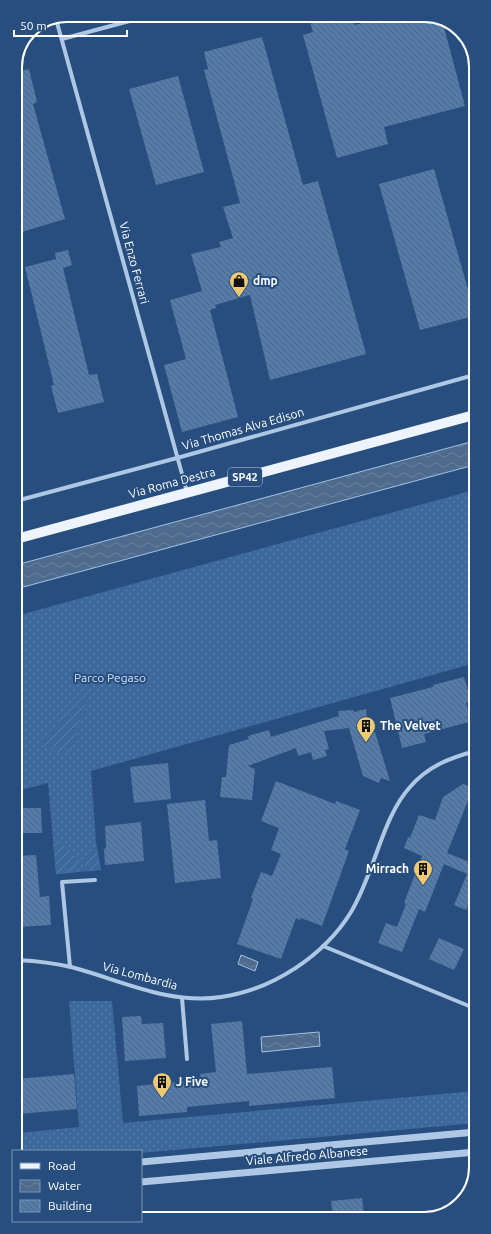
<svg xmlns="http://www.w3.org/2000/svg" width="491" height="1234" font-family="Ubuntu,sans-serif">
	<defs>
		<pattern id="grass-dots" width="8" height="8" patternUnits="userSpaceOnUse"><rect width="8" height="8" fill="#3c689c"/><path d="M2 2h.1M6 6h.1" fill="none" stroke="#597fab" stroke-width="1.8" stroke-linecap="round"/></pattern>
		<pattern id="garden-furrows" width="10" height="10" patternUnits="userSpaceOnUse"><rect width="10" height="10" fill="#3c689c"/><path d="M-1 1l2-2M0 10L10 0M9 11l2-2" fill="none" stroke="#597fab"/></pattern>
		<pattern id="water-waves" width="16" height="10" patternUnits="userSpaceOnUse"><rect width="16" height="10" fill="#4e6a8c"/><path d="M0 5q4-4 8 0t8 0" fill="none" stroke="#69809d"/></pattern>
		<pattern id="building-back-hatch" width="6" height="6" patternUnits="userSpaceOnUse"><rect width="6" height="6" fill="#547ba9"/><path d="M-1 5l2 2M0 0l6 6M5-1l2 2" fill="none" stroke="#50647a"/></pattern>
	</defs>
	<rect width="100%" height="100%" fill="#274e7e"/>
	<g fill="url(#grass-dots)">
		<polygon points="474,490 475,663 91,771 96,843 101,870 56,874 48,783 17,791 16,616"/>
		<polygon points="69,1001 112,1001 123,1123 476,1091 476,1123 141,1153 141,1151 18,1151 18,1133 79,1127"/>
	</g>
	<g fill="url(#garden-furrows)">
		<polygon points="97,673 79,722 70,757 45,746 35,746 55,726"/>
		<path d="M53 843C56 843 60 843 63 844 73 847 77 863 79 872L56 874Z"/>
		<polygon points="96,843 101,870 85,871 85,861"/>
	</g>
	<g fill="url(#water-waves)" stroke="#a2c2e5">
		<polygon points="474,441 474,465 16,589 16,565"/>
		<polygon points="241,955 258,962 255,971 238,964"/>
		<polygon points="319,1032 320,1046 262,1052 261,1037"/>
	</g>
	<g fill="url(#building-back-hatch)">
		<polygon points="308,15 352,15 355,25 391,15 428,15 442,20 465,106 384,127 388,144 337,158 303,35 313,32"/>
		<polygon points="262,37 303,185 318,181 366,354 270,380 250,295 215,305 216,308 210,310 238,417 182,432 164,365 186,359 170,300 202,291 191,254 221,247 219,242 233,238 223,207 240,203 204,70 208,69 204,52"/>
		<polygon points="29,69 37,102 33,104 65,219 15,234 15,73"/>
		<polygon points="178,76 204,172 156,185 129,89"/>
		<polygon points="434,169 474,311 474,316 420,330 379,184"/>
		<polygon points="68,250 72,265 63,268 89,375 97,374 104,402 58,413 51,386 54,385 25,267 56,259 55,253"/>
		<polygon points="464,677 471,701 466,703 469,715 467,716 469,722 424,734 426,742 402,748 390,698 433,687 433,685"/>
		<polygon points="366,709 369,733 375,732 390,781 381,778 379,783 363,776 349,728 324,731 329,749 325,750 327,756 313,760 311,752 298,756 296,748 248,766 255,769 252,800 220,797 222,777 226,777 229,745 249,739 248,736 269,730 271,737 339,716 338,711 353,710 354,712"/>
		<polygon points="168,763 171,799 134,803 130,767"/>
		<polygon points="276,781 335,804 336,801 360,810 345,849 349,851 322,926 301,918 300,920 296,918 281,959 237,944 253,899 251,898 261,872 272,876 281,854 271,850 279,828 261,821"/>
		<polygon points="463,784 473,788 447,853 472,863 475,856 475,888 466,910 454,905 467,874 444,864 425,912 419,909 402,952 378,943 386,923 397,927 406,904 404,903 422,856 404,848 408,837 410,838 419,815 435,820 443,797"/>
		<polygon points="205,800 209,841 217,840 221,878 175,883 167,804"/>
		<polygon points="17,808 41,808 42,833 17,833"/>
		<polygon points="141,822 144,861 105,865 104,849 106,848 105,826"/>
		<polygon points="36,855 40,897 49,896 51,925 20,927 17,888 17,856"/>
		<polygon points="439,938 464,949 454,970 429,959"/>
		<polygon points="141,1016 142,1024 163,1023 166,1058 125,1061 122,1017"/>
		<polygon points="242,1021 247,1074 332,1067 335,1098 249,1106 249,1101 187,1107 187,1112 139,1116 137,1086 201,1080 200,1074 216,1072 211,1024"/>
		<polygon points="74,1074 77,1109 18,1114 17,1079"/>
		<polygon points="362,1198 364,1216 333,1217 331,1201"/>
	</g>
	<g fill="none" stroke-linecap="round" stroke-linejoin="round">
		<g stroke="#aec7e5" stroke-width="4">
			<polyline points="56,19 187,492"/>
			<polyline points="62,39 152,15"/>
			<polyline points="16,501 177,458 474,375"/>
			<polyline points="323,946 469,1006"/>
			<path d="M17 960C35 961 54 963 71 967 121 980 168 1005 221 997 272 990 324 956 351 912 360 897 366 881 372 865 382 839 391 808 410 787 428 766 450 758 475 751"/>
			<polyline points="70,967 62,882 95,880"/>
			<polyline points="182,998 187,1059"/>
		</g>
		<g stroke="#aec7e5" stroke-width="7">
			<polyline points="141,1162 476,1132"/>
			<polyline points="141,1182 476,1152"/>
		</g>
		<polyline stroke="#eef4fd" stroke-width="10" points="16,539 474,415"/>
	</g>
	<defs>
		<symbol id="shop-pin" viewBox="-11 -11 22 30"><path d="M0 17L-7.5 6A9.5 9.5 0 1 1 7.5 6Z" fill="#edc974" stroke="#274e7e"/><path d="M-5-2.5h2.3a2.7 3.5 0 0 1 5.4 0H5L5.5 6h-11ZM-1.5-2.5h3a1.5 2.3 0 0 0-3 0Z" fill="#111"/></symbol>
		<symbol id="building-pin" viewBox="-11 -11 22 30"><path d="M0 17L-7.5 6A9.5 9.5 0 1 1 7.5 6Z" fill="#edc974" stroke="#274e7e"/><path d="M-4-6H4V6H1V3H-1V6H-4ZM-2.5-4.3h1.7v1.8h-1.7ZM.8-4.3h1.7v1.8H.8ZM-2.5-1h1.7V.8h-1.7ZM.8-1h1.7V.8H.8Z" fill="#111"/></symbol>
	</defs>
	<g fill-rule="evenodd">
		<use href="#shop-pin" x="228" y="270" width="22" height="30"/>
		<use href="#building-pin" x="355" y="715" width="22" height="30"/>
		<use href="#building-pin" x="412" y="858" width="22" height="30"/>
		<use href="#building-pin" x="151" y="1071" width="22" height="30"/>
	</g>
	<g text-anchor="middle" stroke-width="4" stroke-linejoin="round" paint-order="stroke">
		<rect fill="#274e7e" stroke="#becad8" stroke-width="1" x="228" y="468" width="34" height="18" rx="3"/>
		<g font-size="11" font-weight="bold" fill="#fff">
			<text x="245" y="481">SP42</text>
		</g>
		<g font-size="12" fill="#fff" stroke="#274e7e">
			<text transform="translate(134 263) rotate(75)" y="4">Via Enzo Ferrari</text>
			<text transform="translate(243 429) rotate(-16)" y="4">Via Thomas Alva Edison</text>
			<text transform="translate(172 483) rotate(-15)" y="4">Via Roma Destra</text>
			<text transform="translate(140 976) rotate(15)" y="4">Via Lombardia</text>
			<text transform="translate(307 1156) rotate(-5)" y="4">Viale Alfredo Albanese</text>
		</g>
		<g font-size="12" font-weight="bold" fill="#fff" stroke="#274e7e" text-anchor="start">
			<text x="253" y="285">dmp</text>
			<text x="380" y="730">The Velvet</text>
			<text x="409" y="873" text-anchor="end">Mirrach</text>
			<text x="176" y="1086">J Five</text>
		</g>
		<g font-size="12" fill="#d1e1f4" stroke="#274e7e">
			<text x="110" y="682">Parco Pegaso</text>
		</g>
	</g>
	<path d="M0 0H491V1234H0ZM67 22H424A45 45 0 0 1 469 67V1167A45 45 0 0 1 424 1212H67A45 45 0 0 1 22 1167V67A45 45 0 0 1 67 22Z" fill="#274e7e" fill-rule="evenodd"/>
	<path fill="none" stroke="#fff" stroke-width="2" d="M67 22H424A45 45 0 0 1 469 67V1167A45 45 0 0 1 424 1212H67A45 45 0 0 1 22 1167V67A45 45 0 0 1 67 22Z"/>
	<rect x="12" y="1150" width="130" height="72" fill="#274e7e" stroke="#7d95b2"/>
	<rect x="20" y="1163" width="20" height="6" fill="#eef4fd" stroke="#7d95b2"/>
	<text x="48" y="1170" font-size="12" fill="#ffffff">Road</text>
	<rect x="20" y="1180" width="20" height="12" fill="url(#water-waves)" stroke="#7d95b2"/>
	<text x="48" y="1190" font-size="12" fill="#ffffff">Water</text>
	<rect x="20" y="1200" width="20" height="12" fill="url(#building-back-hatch)" stroke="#7d95b2"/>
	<text x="48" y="1210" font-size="12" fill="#ffffff">Building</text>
	<path d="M14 30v6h113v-6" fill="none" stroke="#ffffff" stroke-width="2"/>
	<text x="20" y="30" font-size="12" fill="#ffffff" stroke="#274e7e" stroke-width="3" paint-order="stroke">50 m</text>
</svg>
